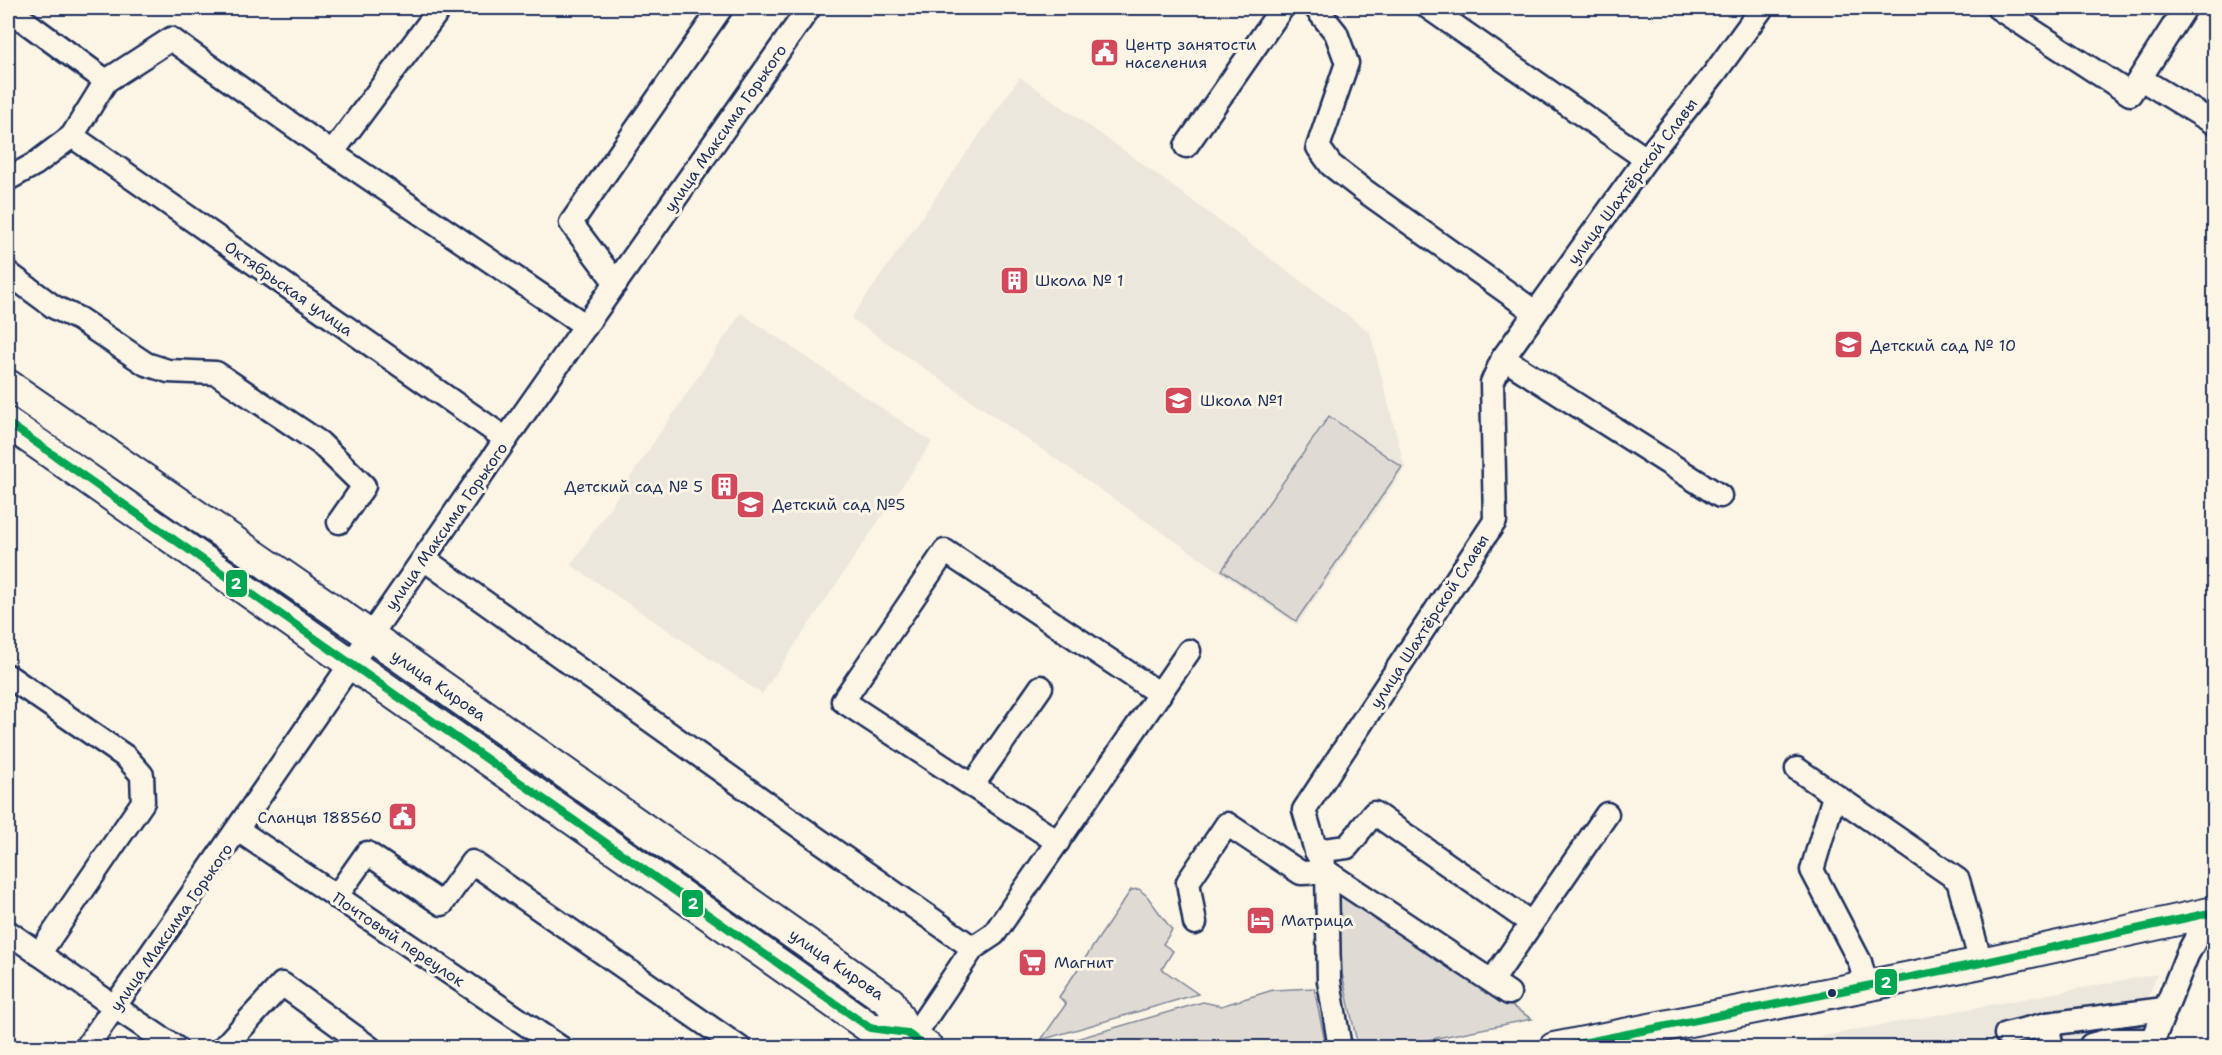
<svg xmlns="http://www.w3.org/2000/svg" width="2222" height="1055" font-family="'Shantell Sans',sans-serif">
	<rect width="100%" height="100%" fill="#fcf5e5"/>
	<filter id="ink" filterUnits="userSpaceOnUse"><feTurbulence type="fractalNoise" baseFrequency=".0167" numOctaves="2"/><feDisplacementMap in="SourceGraphic" scale="12" xChannelSelector="R" yChannelSelector="G"/><feConvolveMatrix kernelMatrix="1 2 1 2 8 2 1 2 1" color-interpolation-filters="sRGB"/></filter>
	<g filter="url(#ink)">
		<g fill="#ece7dc">
			<polygon points="1020,77 1133,157 1370,332 1405,468 1297,625 851,318"/>
			<polygon points="741,313 932,442 762,694 571,565"/>
			<polygon points="2157,974 2129,1047 1764,1047"/>
		</g>
		<g fill="#dfdbd4" stroke="#7d8599" stroke-width="1.5">
			<polygon points="8,395 340,629 339,636 334,638 8,412"/>
			<polygon points="1329,416 1402,467 1296,621 1222,570"/>
			<polygon points="404,676 887,1011 884,1024 398,685 399,679"/>
			<polygon points="1139,889 1147,896 1172,930 1163,944 1173,951 1162,969 1198,994 1041,1040 1066,1004 1059,997 1131,890"/>
			<polygon points="1339,895 1532,1019 1392,1047 1358,1047 1342,973"/>
			<polygon points="1314,988 1326,1047 1049,1047 1203,1002 1221,1006 1273,990"/>
		</g>
		<g fill="none" stroke-linecap="round" stroke-linejoin="round">
			<defs>
				<g id="minor">
					<polyline points="1316,8 1336,33 1347,63 1318,147 1331,165 1362,189 1535,312"/>
					<polyline points="1429,8 1646,159"/>
					<polyline points="1998,8 2130,94 2185,8"/>
					<polyline points="8,9 106,81 72,136 35,164 8,179"/>
					<polyline points="2141,79 2214,123"/>
					<polyline points="106,81 171,39 332,153 586,326"/>
					<polyline points="72,136 506,439"/>
					<polyline points="1186,146 1282,8"/>
					<polyline points="332,153 438,11"/>
					<polyline points="8,273 54,307 79,319 146,364 168,371 216,373 320,443 364,486 339,522"/>
					<polyline points="616,283 571,223 721,8"/>
					<polyline points="1503,358 1720,496"/>
					<polyline points="424,559 786,817 973,948"/>
					<polyline points="8,676 126,757 142,775 143,802 39,954"/>
					<polyline points="1797,769 1958,880 1981,963"/>
					<polyline points="972,786 1041,687"/>
					<polyline points="1834,796 1812,870 1860,962 1866,985"/>
					<polyline points="1361,829 1374,813 1531,923"/>
					<polyline points="238,830 561,1048"/>
					<polyline points="1058,842 843,701 945,551 1160,694"/>
					<polyline points="1316,851 1347,847 1357,835"/>
					<polyline points="336,897 367,853 442,904 472,862 740,1048"/>
					<polyline points="1195,923 1188,882 1227,824 1301,873 1327,872 1509,993"/>
					<polyline points="8,932 115,1007 176,1048"/>
					<polyline points="1492,981 1607,814"/>
					<polyline points="2047,1024 2052,1048"/>
					<polyline points="2006,1034 2047,1024 2164,1009"/>
					<polyline points="913,1037 973,948 994,934 1189,651"/>
					<polyline points="86,1048 506,439 809,8"/>
					<polyline points="223,1048 282,984 370,1048"/>
					<polyline points="1340,1048 1329,981 1327,872 1316,851 1304,810 1495,521 1492,383 1503,358 1646,159 1714,74 1762,8"/>
					<polyline points="2091,1048 2091,1045 2110,1040 2153,1040"/>
					<polyline points="2150,1048 2187,955 2210,913"/>
				</g>
				<g id="major">
					<polyline points="8,385 355,625 890,1002 907,1033 928,1048"/>
					<polyline points="8,423 870,1028 907,1033"/>
					<polyline points="1554,1048 1981,963 2214,912"/>
				</g>
			</defs>
			<use href="#minor" stroke="#1b2f5e" stroke-width="27"/>
			<use href="#major" stroke="#1b2f5e" stroke-width="34"/>
			<use href="#minor" stroke="#fcf5e5" stroke-width="22"/>
			<use href="#major" stroke="#fcf5e5" stroke-width="30"/>
			<defs>
				<g id="bus-1">
					<polyline points="8,423 870,1028 907,1033 927,1048"/>
					<polyline points="1557,1048 1981,963 2214,912"/>
				</g>
			</defs>
			<use href="#bus-1" stroke="#fcf5e5" stroke-width="12"/>
			<use href="#bus-1" stroke="#00a651" stroke-width="8"/>
		</g>
	</g>
	<defs>
		<symbol id="civic-square" viewBox="-11 -11 22 22"><rect x="-9" y="-9" width="18" height="18" rx="4" fill="#d1495b" stroke="#fcf5e5"/><path d="M-.6-6.5H3V-4.5H.6V-3L4-1V1h2V6H-6V1h2V-1L-.6-3ZM-1.2 2.5V6h2.4V2.5Z" fill="#fff"/></symbol>
		<symbol id="building-square" viewBox="-11 -11 22 22"><rect x="-9" y="-9" width="18" height="18" rx="4" fill="#d1495b" stroke="#fcf5e5"/><path d="M-4-6H4V6H1V3H-1V6H-4ZM-2.5-4.3h1.7v1.8h-1.7ZM.8-4.3h1.7v1.8H.8ZM-2.5-1h1.7V.8h-1.7ZM.8-1h1.7V.8H.8Z" fill="#fff"/></symbol>
		<symbol id="school-square" viewBox="-11 -11 22 22"><rect x="-9" y="-9" width="18" height="18" rx="4" fill="#d1495b" stroke="#fcf5e5"/><path d="M0-5L7-2L0 1L-7-2ZM-4 1L0 2.5L4 1V4Q0 6-4 4Z" fill="#fff"/></symbol>
		<symbol id="hotel-square" viewBox="-11 -11 22 22"><rect x="-9" y="-9" width="18" height="18" rx="4" fill="#d1495b" stroke="#fcf5e5"/><path d="M-6-4.5h1.5V1H6V5H4.5V3h-9V5H-6ZM-4 0a1.8 1.8 0 1 1 3.6 0ZM.5 0V-2.5h3Q6-2.5 6 0Z" fill="#fff"/></symbol>
		<symbol id="supermarket-square" viewBox="-11 -11 22 22"><rect x="-9" y="-9" width="18" height="18" rx="4" fill="#d1495b" stroke="#fcf5e5"/><path d="M-6-5.5h2.5l.6 2H6L4.5 2H-2.5L-4.4-4H-6ZM-1.5 3.2a1.3 1.3 0 1 0 .1 0ZM3 3.2a1.3 1.3 0 1 0 .1 0Z" fill="#fff"/></symbol>
	</defs>
	<g fill-rule="evenodd">
		<use href="#civic-square" x="1088" y="36" width="33" height="33"/>
		<use href="#building-square" x="998" y="264" width="33" height="33"/>
		<use href="#school-square" x="1832" y="328" width="33" height="33"/>
		<use href="#school-square" x="1162" y="384" width="33" height="33"/>
		<use href="#building-square" x="708" y="470" width="33" height="33"/>
		<use href="#school-square" x="734" y="488" width="33" height="33"/>
		<use href="#civic-square" x="386" y="800" width="33" height="33"/>
		<use href="#hotel-square" x="1244" y="904" width="33" height="33"/>
		<use href="#supermarket-square" x="1016" y="946" width="33" height="33"/>
	</g>
	<circle fill="#1b2f5e" stroke="#fcf5e5" stroke-width="2" cx="1832" cy="993" r="5"/>
	<g text-anchor="middle" stroke-width="6" stroke-linejoin="round" paint-order="stroke">
		<g font-size="16" fill="#1b2f5e" stroke="#fcf5e5" text-anchor="start">
			<text x="1125" y="50">Центр занятости<tspan x="1125" dy="18">населения</tspan></text>
			<text x="1035" y="286">Школа № 1</text>
			<text x="1870" y="351">Детский сад № 10</text>
			<text x="1200" y="406">Школа №1</text>
			<text x="703" y="492" text-anchor="end">Детский сад № 5</text>
			<text x="772" y="510">Детский сад №5</text>
			<text x="382" y="823" text-anchor="end">Сланцы 188560</text>
			<text x="1281" y="926">Матрица</text>
			<text x="1054" y="968">Магнит</text>
		</g>
		<g font-size="16" fill="#1b2f5e" stroke="#fcf5e5">
			<text transform="translate(725 128) rotate(-55)" y="6">улица Максима Горького</text>
			<text transform="translate(1632 181) rotate(-53)" y="6">улица Шахтёрской Славы</text>
			<text transform="translate(289 288) rotate(35)" y="6">Октябрьская улица</text>
			<text transform="translate(446 526) rotate(-55)" y="6">улица Максима Горького</text>
			<text transform="translate(1429 621) rotate(-57)" y="6">улица Шахтёрской Славы</text>
			<text transform="translate(439 685) rotate(35)" y="6">улица Кирова</text>
			<text transform="translate(171 927) rotate(-55)" y="6">улица Максима Горького</text>
			<text transform="translate(399 939) rotate(34)" y="6">Почтовый переулок</text>
			<text transform="translate(837 964) rotate(35)" y="6">улица Кирова</text>
		</g>
	</g>
	<g stroke="#fcf5e5" stroke-width="2">
		<rect x="225" y="569" width="23" height="29" rx="6" fill="#00a651"/>
		<rect x="681" y="889" width="23" height="29" rx="6" fill="#00a651"/>
		<rect x="1874" y="968" width="24" height="28" rx="6" fill="#00a651"/>
	</g>
	<g font-size="16" text-anchor="middle" font-weight="bold" fill="#fff">
		<text x="236" y="589">2</text>
		<text x="693" y="909">2</text>
		<text x="1886" y="988">2</text>
	</g>
	<rect width="2222" height="1055" fill="none" stroke="#fcf5e5" stroke-width="30"/>
	<rect x="15" y="15" width="2192" height="1025" fill="none" stroke="#1b2f5e" stroke-width="2" filter="url(#ink)"/>
</svg>
